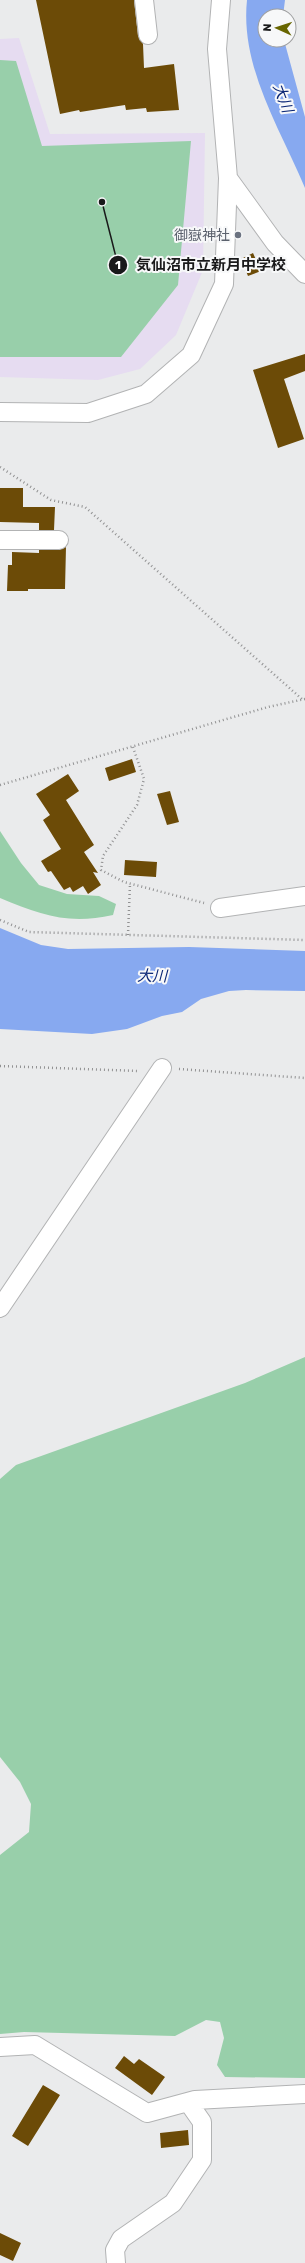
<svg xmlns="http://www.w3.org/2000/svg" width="305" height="2263" font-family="Rubik,'Noto Sans JP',sans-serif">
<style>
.education{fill:#e6dcf1}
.green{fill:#98cfaa}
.water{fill:#87a9f0}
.building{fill:#6c4b07}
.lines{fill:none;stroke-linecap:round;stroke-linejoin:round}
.minor-casing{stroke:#b2b3b4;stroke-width:20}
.path{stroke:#919192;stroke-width:2.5;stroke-dasharray:1 3;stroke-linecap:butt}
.minor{stroke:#fff;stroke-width:18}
.worship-dot{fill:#6b7280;stroke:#f7f8f9;stroke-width:1.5}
.labels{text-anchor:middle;stroke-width:4;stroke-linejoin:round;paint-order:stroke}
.worship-label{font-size:14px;fill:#5b616d;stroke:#f7f8f9;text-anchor:end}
.water-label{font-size:15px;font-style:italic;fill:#0a2675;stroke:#f7f8f9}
.leader{fill:none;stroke:#19191a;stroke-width:1.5}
.callout-dot{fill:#19191a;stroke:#f7f8f9;stroke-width:1.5}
.mark-label{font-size:12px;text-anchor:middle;font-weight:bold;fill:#fff}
.callout-label{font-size:15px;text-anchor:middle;font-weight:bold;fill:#19191a;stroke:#f7f8f9;stroke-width:4;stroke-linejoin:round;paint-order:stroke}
</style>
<rect width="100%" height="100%" fill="#eaebec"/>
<path class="education" d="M19 38 50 134 205 133 203 270 176 335 140 369 98 380 0 377V39Z"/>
<path class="green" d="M0 60 16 61 42 146 191 141 178 285 121 357H0Z
M0 831 21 863 39 885 67 894 99 896 116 904 113 915C68 925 41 915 0 898Z
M305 1357V2078L225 2077 217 2065 224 2038 220 2022 206 2020 175 2036 24 2032 0 2034V1855L29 1832 31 1804 20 1782 0 1757V1479L16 1465 245 1383Z"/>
<path class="water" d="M247 0H285L283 16H265V40H284L305 117V188C280 128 240 67 247 0Z
M0 928 41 945 68 949 189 947 305 951V991L246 990 229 991 201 999 182 1012 162 1016 127 1029 92 1034 0 1029Z"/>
<path class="building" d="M36 0H134L138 36 143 44 144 68 174 64 179 110 147 112 146 108 126 110 125 105 80 112 79 110 60 114Z
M253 253 261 271 248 276 241 259Z
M305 354V371L284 379 304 439 278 448 253 370Z
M0 488H23V507H55L54 530H39V523L0 522Z
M66 547 65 589H28V591H7L8 565H12V552L39 553V550H59Z
M132 759 136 772 109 781 105 768Z
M68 774 79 791 66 800 94 845 84 852 98 873 93 872 101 885 88 894 83 886 73 892 70 887 64 890 51 871 48 872 41 861 61 849 43 820 50 815 36 794Z
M170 791 179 822 167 825 157 794Z
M125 860 157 862 156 877 124 875Z
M124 2056 134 2064 139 2059 165 2077 152 2095 115 2068Z
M43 2085 60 2095 28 2146 12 2136Z
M188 2130 189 2145 161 2148 160 2133Z
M0 2233 21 2243 13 2261 0 2255Z"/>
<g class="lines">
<g class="minor-casing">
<path id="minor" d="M144 0 148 35
M228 178 275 243 305 274
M0 412 88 413 146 394 191 355 224 284 228 178 217 49 221 0
M0 540H59
M220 908 305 896
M0 1308 162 1068
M0 2047 35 2045 147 2113 195 2100 305 2094
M116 2263 115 2250 121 2239 173 2203 202 2160V2122L188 2102"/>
</g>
<path class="path" d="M0 467 51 500 85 507 303 700
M133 747 144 779 137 805 103 856 101 870 124 882 204 903
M0 785 268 707 305 699
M0 920 29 932 305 940
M128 935 130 884
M0 1066 139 1071
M179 1069 305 1078"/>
<use href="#minor" class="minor"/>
</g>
<circle class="worship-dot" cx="238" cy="235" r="4"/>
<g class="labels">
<g class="worship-label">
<text x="230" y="240">御嶽神社</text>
</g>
<g class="water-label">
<text transform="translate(283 98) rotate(69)" y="5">大川</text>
<text transform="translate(152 976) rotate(1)" y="5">大川</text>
</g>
</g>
<path class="leader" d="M102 202L118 265"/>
<g class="callout-dot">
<circle cx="102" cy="202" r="4"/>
<circle cx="118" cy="265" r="10"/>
</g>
<g class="mark-label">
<text x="118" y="269">1</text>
</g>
<g class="callout-label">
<text x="211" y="270">気仙沼市立新月中学校</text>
</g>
<g transform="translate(277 28) rotate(273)"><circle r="19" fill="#f7f8f9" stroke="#9e9fa0"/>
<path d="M0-3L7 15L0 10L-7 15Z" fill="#686600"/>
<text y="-6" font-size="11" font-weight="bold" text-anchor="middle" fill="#19191a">N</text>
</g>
</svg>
